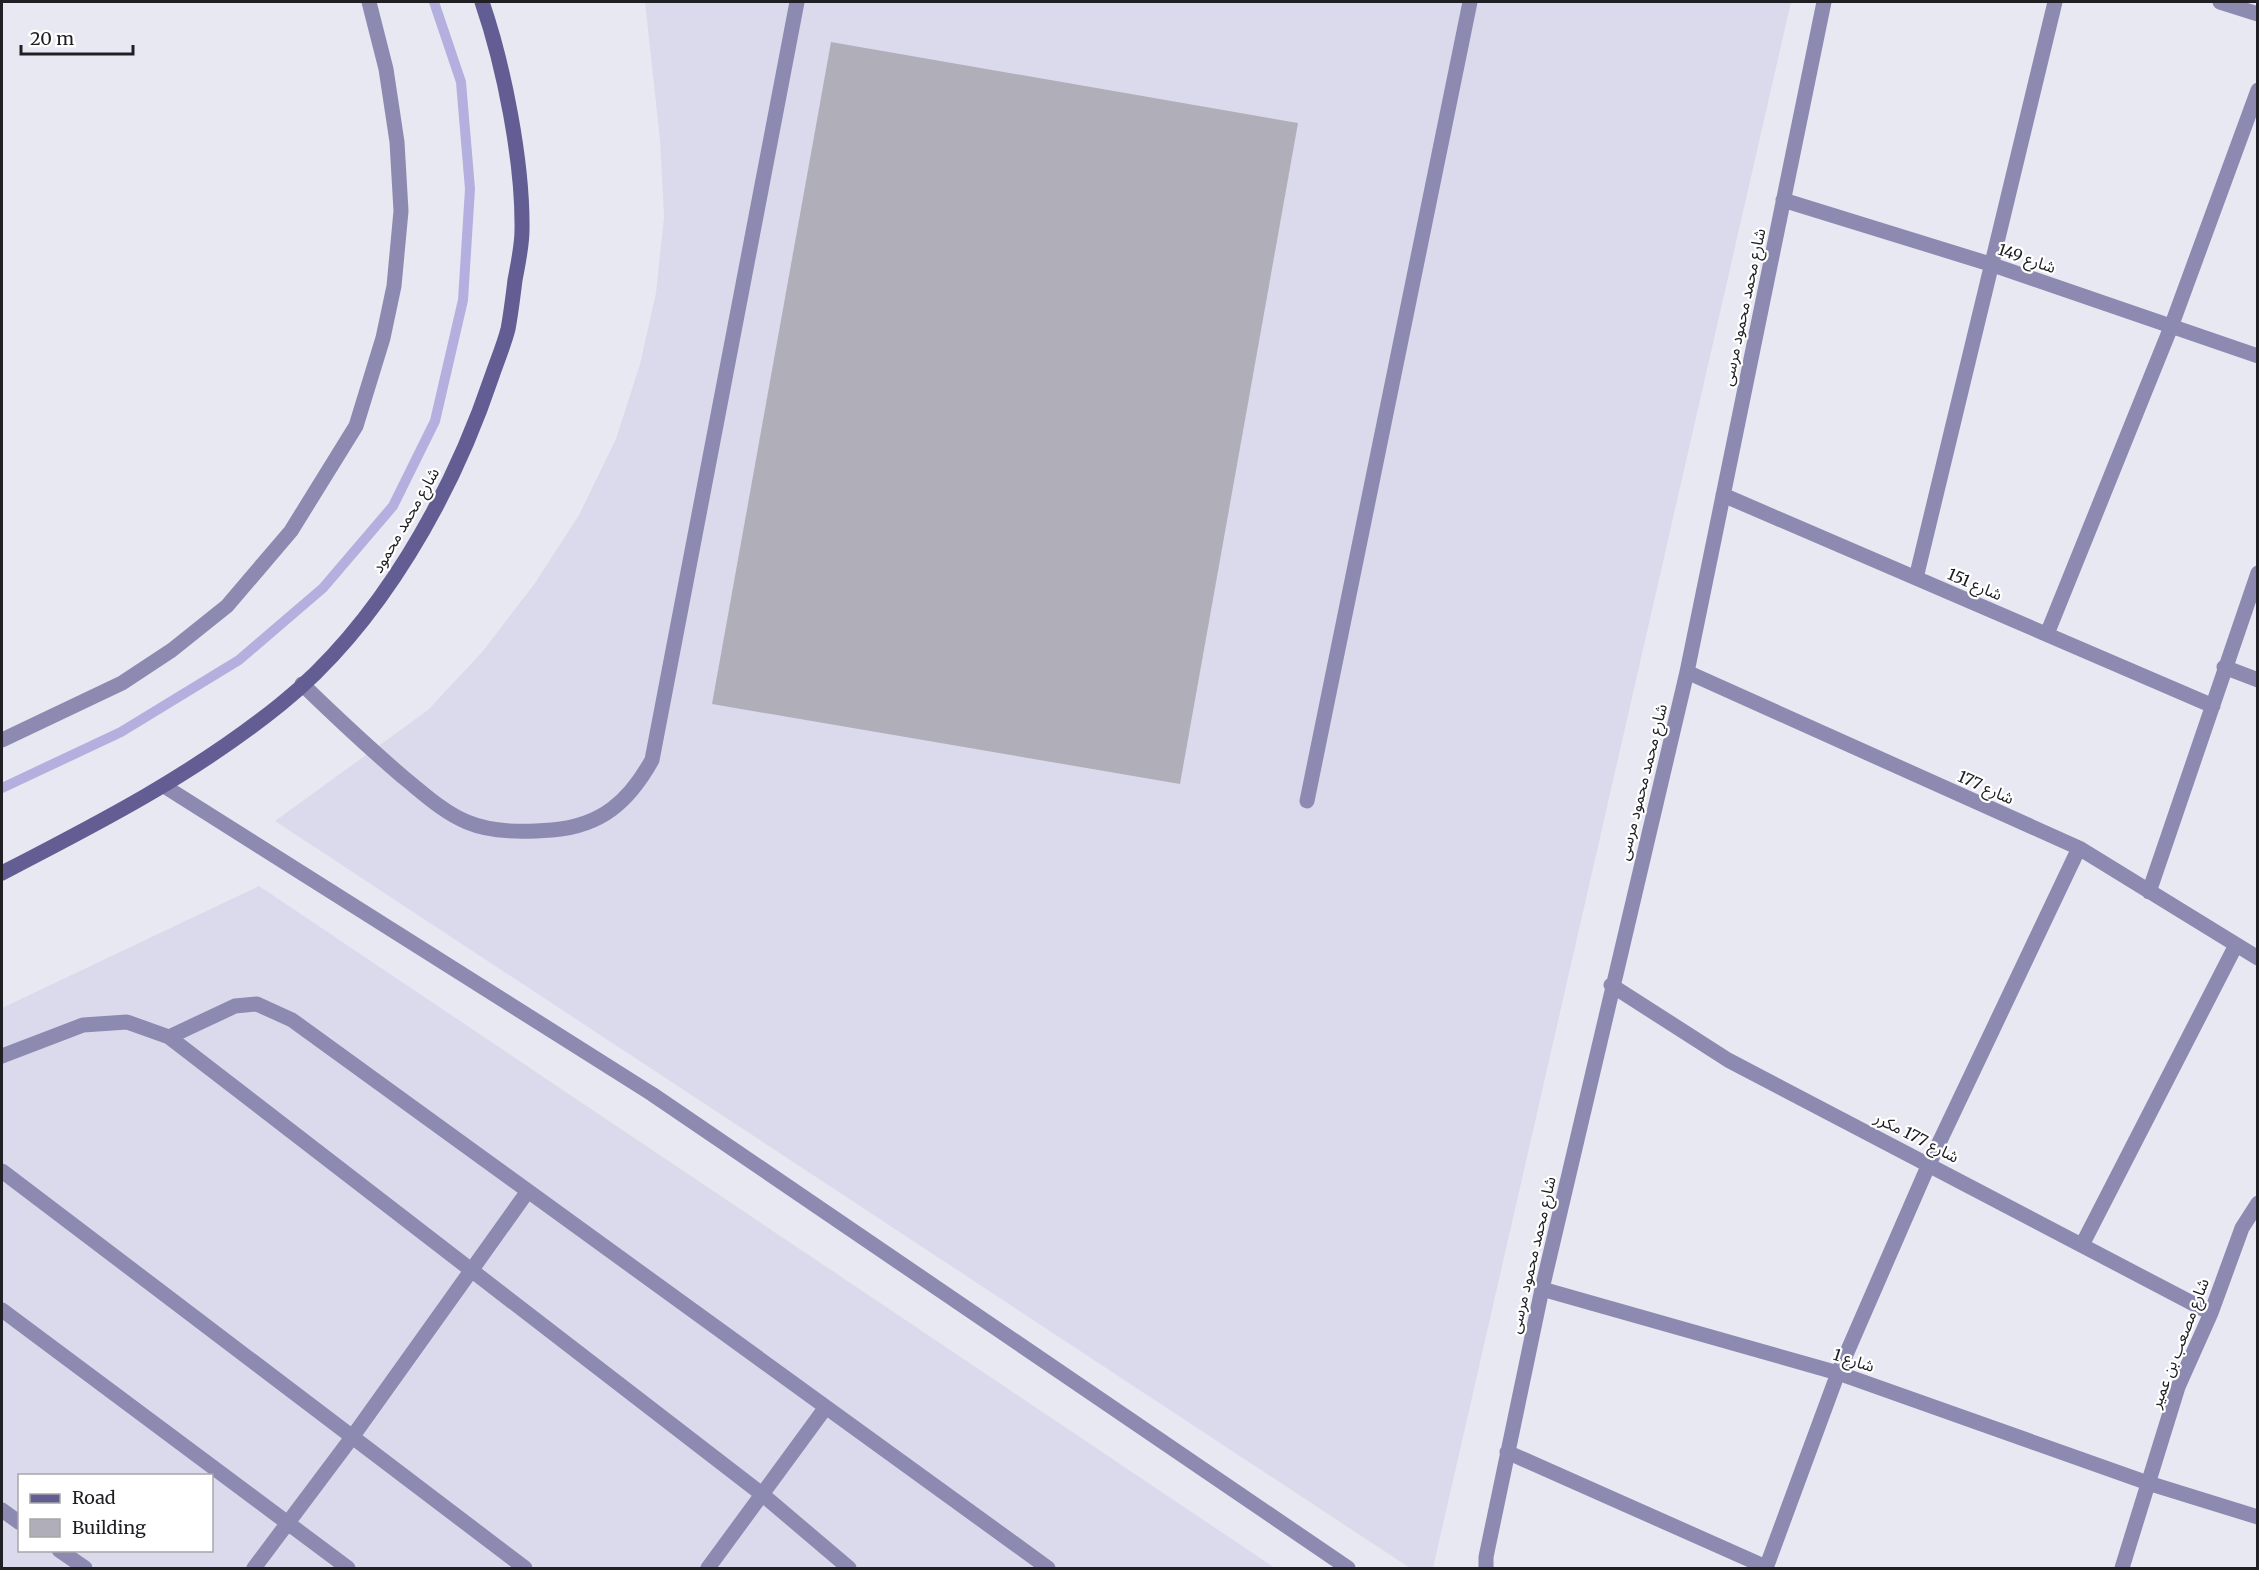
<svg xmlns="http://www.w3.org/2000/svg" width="2259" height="1570" font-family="Merriweather,'Noto Sans Arabic',serif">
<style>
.built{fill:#dbdaec;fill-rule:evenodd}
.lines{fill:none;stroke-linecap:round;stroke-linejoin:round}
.stream{stroke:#b3b0df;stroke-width:10}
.building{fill:#b0afb9}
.lane{stroke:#8d8ab1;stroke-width:15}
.street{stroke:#8d8ab1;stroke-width:15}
.secondary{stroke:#625d93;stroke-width:15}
.labels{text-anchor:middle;stroke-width:4.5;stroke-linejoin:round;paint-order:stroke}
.street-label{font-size:16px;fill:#202024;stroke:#fff}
</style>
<rect width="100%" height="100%" fill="#e8e8f3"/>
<path class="built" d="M645 2H1791L1433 1568H1410L275 821 428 710 483 651 535 583 579 515 616 439 640 364 656 293 664 217 660 140Z
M259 886 1275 1568H2V1008ZM20 1476H212V1550H20Z"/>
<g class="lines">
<path class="stream" d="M2 788 121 732 239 660 323 588 393 506 435 421 463 300 470 189 461 82 434 2"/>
</g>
<path class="building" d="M831 42 1298 123 1180 784 712 704Z"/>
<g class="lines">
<path class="lane" d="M302 684C335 716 368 747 403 777 423 793 443 812 467 822 493 833 525 832 552 830 602 826 629 801 652 760L797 2
M1307 801 1470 2
M169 1037 235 1006 257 1004 292 1020 1048 1568
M2 1056 83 1025 127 1022 169 1037 763 1495 849 1568
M2 1171 525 1568
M2 1310 348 1568
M2 1510 20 1523
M59 1550 85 1568
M254 1568 353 1436 528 1191
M708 1568 826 1407"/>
<path class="street" d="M2220 2 2258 14
M1783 200 1990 264 2258 356
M1723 495 2213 706
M1916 578 2055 2
M2047 634 2171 327 2258 90
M2224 667 2258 680
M1687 672 2079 848 2258 958
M2 740 122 683 172 650 227 606 291 531 356 426 383 338 394 286 401 211 397 142 386 69 369 2
M164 786 652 1094 1348 1568
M2149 892 2258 573
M1611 985 1728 1060 2211 1313
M2082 1245 2236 945
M1542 1289 1838 1373 2148 1483 2258 1517
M1507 1452 1766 1567
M1486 1568V1557L1542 1289 1687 672 1824 2
M1766 1568 1838 1373 1929 1164 2079 848
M2122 1568 2178 1387 2211 1313 2242 1228 2258 1203"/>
<path class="secondary" d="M2 873C99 823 196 773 281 704 380 624 452 495 492 376 497 361 504 345 508 329 511 313 513 296 515 280 518 264 522 246 522 230 523 162 504 66 482 2"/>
</g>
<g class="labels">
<g class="street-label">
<text transform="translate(2027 258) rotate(19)" y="6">شارع 149</text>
<text transform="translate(1743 307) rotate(-78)" y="6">شارع محمد محمود مرسى</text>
<text transform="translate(405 520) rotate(-60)" y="6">شارع محمد محمود</text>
<text transform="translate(1975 584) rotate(23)" y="6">شارع 151</text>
<text transform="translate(1642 782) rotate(-76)" y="6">شارع محمد محمود مرسى</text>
<text transform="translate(1986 787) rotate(24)" y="6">شارع 177</text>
<text transform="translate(1917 1137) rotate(27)" y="6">شارع 177 مكرر</text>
<text transform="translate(1532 1255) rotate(-77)" y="6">شارع محمد محمود مرسى</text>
<text transform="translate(2179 1343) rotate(-69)" y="6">شارع مصعب بن عمير</text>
<text transform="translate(1854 1360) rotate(18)" y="6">شارع 1</text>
</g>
</g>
<rect width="2259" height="1570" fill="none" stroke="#202024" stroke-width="6"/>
<rect x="18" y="1474" width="195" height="78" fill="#ffffff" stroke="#a6a6a7" stroke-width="1.5"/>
<rect x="30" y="1494" width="30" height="9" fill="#625d93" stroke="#a6a6a7" stroke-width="1.5"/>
<text x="72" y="1504" font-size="18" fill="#202024">Road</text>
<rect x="30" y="1519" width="30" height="18" fill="#b0afb9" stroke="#a6a6a7" stroke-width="1.5"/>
<text x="72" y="1534" font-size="18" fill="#202024">Building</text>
<path d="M21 45v9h112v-9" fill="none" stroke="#202024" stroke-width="3"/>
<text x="30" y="45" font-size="18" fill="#202024" stroke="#ffffff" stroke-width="4.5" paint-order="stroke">20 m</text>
</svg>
